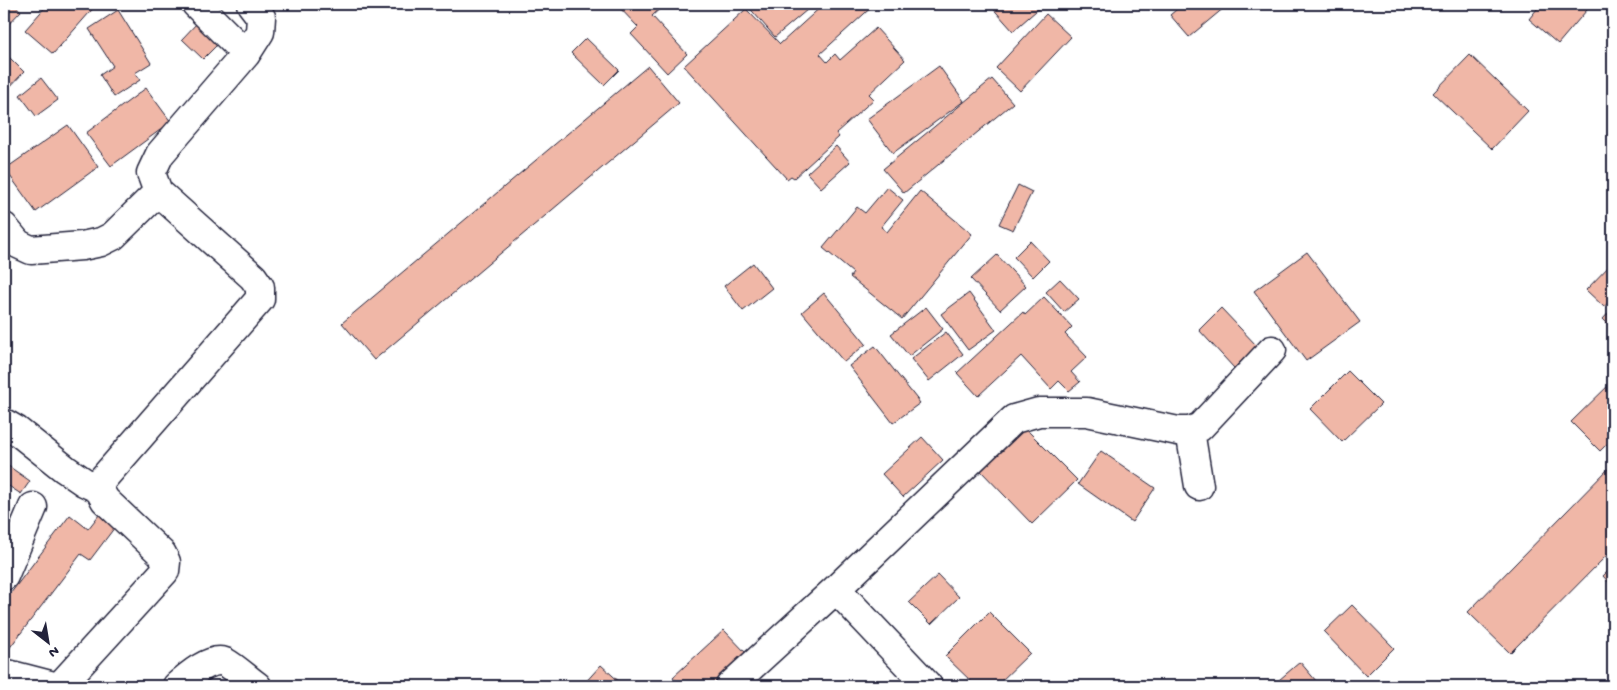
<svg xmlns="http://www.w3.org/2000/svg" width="1617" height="690" font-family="'Gochi Hand',sans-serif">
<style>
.building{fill:#f0b7a7;stroke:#22223b}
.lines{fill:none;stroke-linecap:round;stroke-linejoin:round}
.minor-casing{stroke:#22223b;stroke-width:31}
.minor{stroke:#fff;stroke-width:28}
</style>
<rect width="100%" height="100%" fill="#fff"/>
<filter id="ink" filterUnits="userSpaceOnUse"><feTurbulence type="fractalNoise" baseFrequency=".02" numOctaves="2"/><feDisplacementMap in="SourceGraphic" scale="10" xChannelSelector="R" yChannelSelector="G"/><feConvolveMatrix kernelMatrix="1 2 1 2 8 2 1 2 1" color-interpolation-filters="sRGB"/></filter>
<g filter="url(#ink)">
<path class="building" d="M4 4H14L21 11 4 29Z
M48 4H97L53 54 25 30Z
M616 4H665L652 16 687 54 667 73 631 34 638 27Z
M746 4H814L775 37Z
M824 4H875L820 54 827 62 835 54 840 60 876 28 905 60 869 94 874 99 836 133 839 137 794 178 791 176 787 179 684 66 746 9 780 44Z
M989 4H1044L1013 31Z
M1183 4H1222L1225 7 1189 37 1170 15Z
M1541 4H1592L1558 44 1529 19Z
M118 10 151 63 135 73 140 80 114 97 100 75 113 66 89 29Z
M1046 14 1071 37 1020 91 996 68Z
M198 22 219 43 203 59 182 39Z
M586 38 619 70 604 85 571 53Z
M4 52 24 72 4 93Z
M1470 55 1528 111 1492 149 1433 93Z
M648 66 679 103 374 360 342 323Z
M939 66 964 101 893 153 867 119Z
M41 78 58 100 36 116 20 95Z
M992 79 1013 103 904 193 883 169Z
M146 88 171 122 111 166 86 133Z
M68 125 98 167 36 212 5 169Z
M836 146 850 162 821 188 807 173Z
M1018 185 1032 192 1013 230 999 224Z
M887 187 903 200 881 227 887 232 920 191 972 234 902 319 850 277 853 273 823 248 857 207 865 213Z
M1030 241 1049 261 1033 277 1014 257Z
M1307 252 1360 322 1306 361 1254 291Z
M997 255 1026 286 1000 310 971 279Z
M1613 262V297L1604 307 1586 290Z
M753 263 772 288 743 311 724 286Z
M1060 279 1079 299 1064 312 1046 292Z
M824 293 866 344 844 362 802 312Z
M969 293 996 330 968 350 941 314Z
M1044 297 1072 327 1065 334 1087 357 1071 372 1080 382 1069 391 1059 381 1051 389 1021 356 978 396 957 373 1023 312 1025 315Z
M926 307 943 329 909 356 891 334Z
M1221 308 1257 346 1234 368 1199 330Z
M1613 308V329L1603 319Z
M946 332 963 354 929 381 911 359Z
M875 346 920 403 893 423 849 366Z
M1348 371 1381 404 1342 442 1310 409Z
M1613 381V438L1600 451 1571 422Z
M1024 427 1077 480 1032 524 980 470Z
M922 437 943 460 903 497 882 474Z
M1101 451 1155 488 1132 522 1078 484Z
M4 463 30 481 21 494 4 483Z
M1613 464V549L1510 653 1468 612Z
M70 515 88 529 99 515 115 527 90 560 81 554 8 650 4 646V602Z
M1613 566V587L1603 576Z
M938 575 959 597 931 624 909 602Z
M1352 605 1394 648 1366 676 1324 632Z
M989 612 1030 653 996 686H976L945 656Z
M724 630 747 654 713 686H681L673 677Z
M1300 662 1317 682 1313 686H1272Z
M601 665 624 686H582Z"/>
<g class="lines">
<g class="minor-casing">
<path id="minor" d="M196 4 246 54
M4 227 18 244 31 250 82 246 101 242 113 236 158 192
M4 423 16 430 65 469 84 482 99 489
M1190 431 1199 486
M4 576 33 507
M836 589 928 686
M4 673 54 686
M60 686 165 571 166 562 162 554 105 500 99 489 101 481 260 299V287L253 277 158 192 151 173 160 154 246 54 260 32 261 17 251 4
M177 686C187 677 211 656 225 662 236 668 247 679 257 686
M730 686 836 589 1014 419 1039 412H1087L1178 431H1190L1200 427 1272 350"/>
</g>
<use href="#minor" class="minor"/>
</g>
</g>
<rect width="1617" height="690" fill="none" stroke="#fff" stroke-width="20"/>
<rect x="10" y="10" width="1597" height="670" fill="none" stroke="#22223b" stroke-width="2" filter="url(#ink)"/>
<g transform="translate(48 642) rotate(149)" stroke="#ffffff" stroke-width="4" paint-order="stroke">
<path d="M0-4L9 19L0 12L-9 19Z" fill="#22223b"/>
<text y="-8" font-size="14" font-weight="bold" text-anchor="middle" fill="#22223b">N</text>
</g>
</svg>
